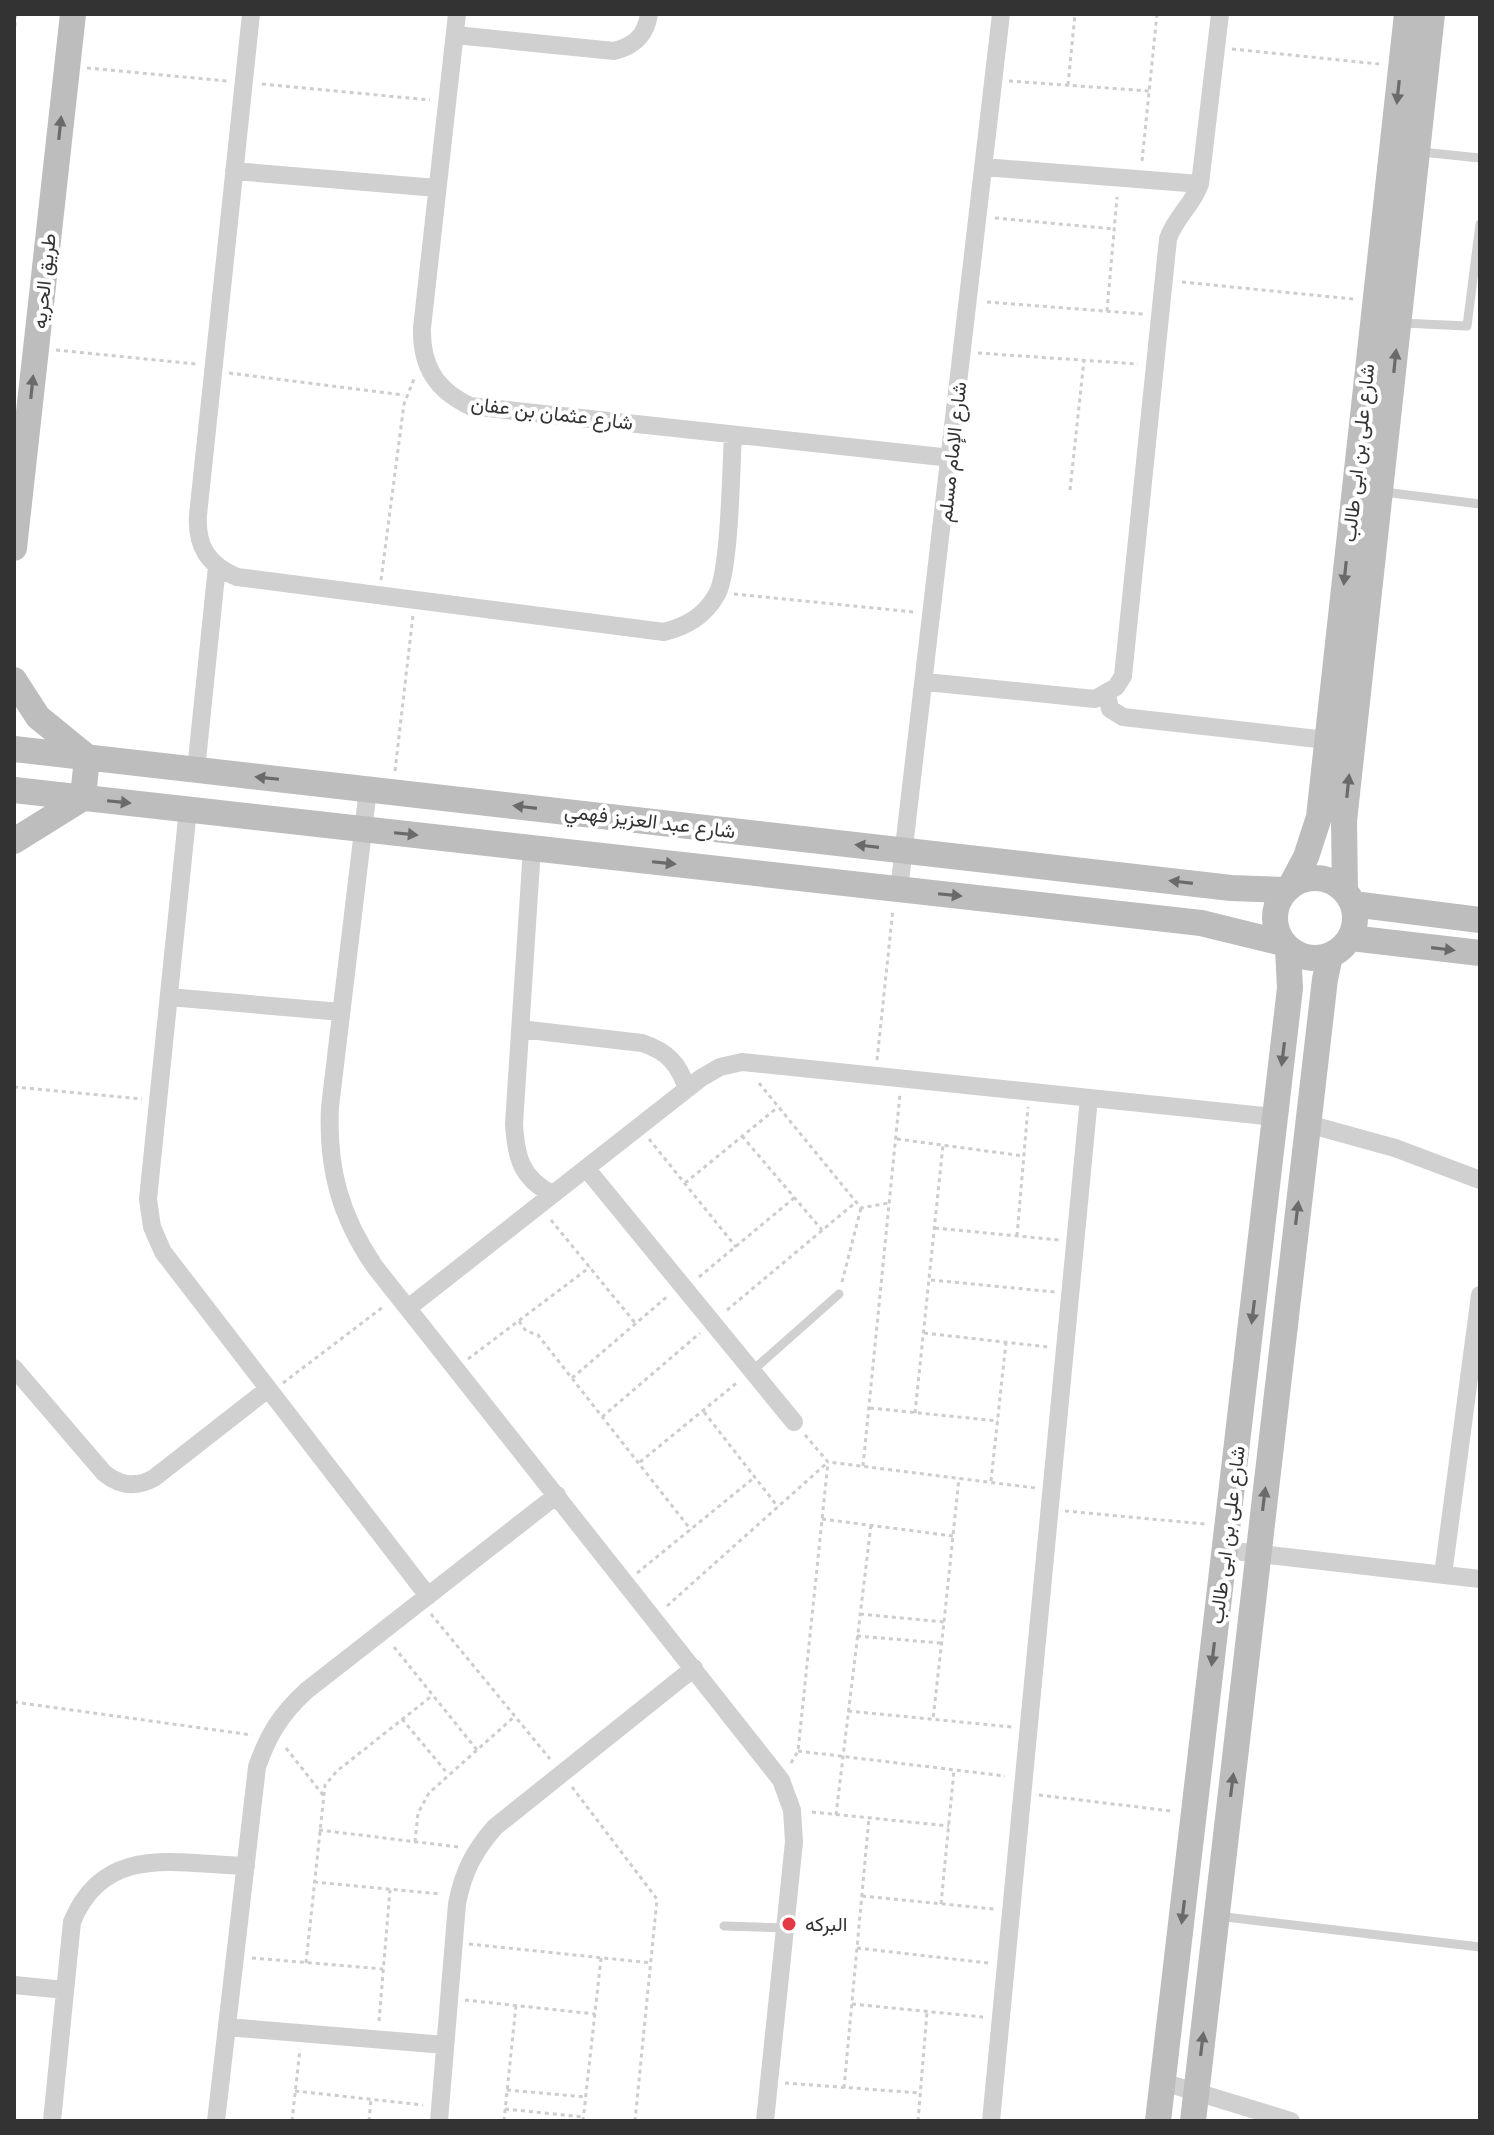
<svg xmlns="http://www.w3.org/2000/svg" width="1494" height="2135" font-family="Mulish,Vazirmatn,sans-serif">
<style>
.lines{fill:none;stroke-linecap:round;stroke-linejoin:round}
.path{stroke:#cdcdcd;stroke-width:3;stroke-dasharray:4 4;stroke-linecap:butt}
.lane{stroke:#d0d0d0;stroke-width:9}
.street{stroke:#d0d0d0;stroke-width:18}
.secondary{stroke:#bdbdbd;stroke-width:26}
.oneway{fill:#6a6a6a}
.poi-dot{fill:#e63946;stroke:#fff;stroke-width:3}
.labels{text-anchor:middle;stroke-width:8;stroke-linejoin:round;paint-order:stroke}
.street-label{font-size:20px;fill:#333;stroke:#fff}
.poi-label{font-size:20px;fill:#333;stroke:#fff;text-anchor:start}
</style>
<rect width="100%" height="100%" fill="#fff"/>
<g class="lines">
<path class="path" d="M14 34 16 14
M1232 49 1379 64
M87 68 227 81
M1009 81 1149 91
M262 84 430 100
M1068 85 1075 14
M1142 161 1157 14
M995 218 1114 229
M1182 282 1353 299
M987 302 1143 314
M1107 311 1117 197
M56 350 196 364
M978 353 1138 364
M229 373 404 395
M1070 490 1084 360
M381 580 404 404 414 379
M734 594 914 612
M395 771 413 615
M877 1060 893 909
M759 1083 861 1208 888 1203
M14 1087 142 1099
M742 1136 822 1230
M649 1139 736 1247
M897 1139 1024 1156
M685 1183 778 1107
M551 1220 636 1324
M935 1228 1059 1240
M1017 1236 1028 1107
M699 1277 794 1198
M931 1280 1055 1292
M842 1282 861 1208
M727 1310 856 1202
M519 1321 526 1331 538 1335 691 1530
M924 1333 1048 1347
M468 1359 590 1267
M572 1378 669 1295
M283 1383 383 1307
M870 1408 998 1421
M704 1412 778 1507
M915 1413 943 1145
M602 1417 700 1333
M805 1435 828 1462 1036 1488
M640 1462 739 1381
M863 1466 900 1094
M991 1481 1006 1342
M1065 1511 1205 1524
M822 1519 953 1536
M637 1573 755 1477
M667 1606 828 1462
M431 1614 550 1759
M860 1614 944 1622 933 1719 944 1622 959 1478
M857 1636 941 1643
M394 1647 477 1750
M14 1702 252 1735
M848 1711 1012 1727
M402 1719 448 1774
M286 1748 323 1795
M798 1751 1005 1776
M791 1763 798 1751 828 1462
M572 1787 657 1899 635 2121
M1039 1795 1171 1811
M812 1812 949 1826
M836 1815 871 1525
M319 1830 458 1847
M415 1842 418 1813 429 1793 515 1716
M314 1882 441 1894
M862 1896 994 1909
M941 1904 954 1770
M469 1944 652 1963
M857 1948 988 1963
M252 1958 383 1969
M306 1963 325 1785 337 1771 433 1695
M465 2000 595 2014
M852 2004 983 2017
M379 2021 390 1890
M785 2083 920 2093
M844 2088 869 1818
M507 2090 586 2097
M295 2091 423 2105
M505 2109 584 2117
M292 2121 300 2049
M369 2121 371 2099
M504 2121 516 2005
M583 2121 601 1958
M918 2121 927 2012"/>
<path class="lane" d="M1421 152 1480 158
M1402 323 1467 326 1480 224
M1384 492 1480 504
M752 1371 839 1294
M1217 1916 1480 1947
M724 1926 785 1928"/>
<path class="street" d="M251 14 198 515C196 546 208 565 237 577L664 632C687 626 705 616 717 594 730 571 731 468 733 435
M457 14 422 328C421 366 436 390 470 406L951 458
M455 35 614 51C635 46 646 35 649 14
M984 167 1200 184
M234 171 437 188
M926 682 1095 699 1116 687 1123 676 1168 239C1175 217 1193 205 1200 184L1220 14
M1107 695 1110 709 1123 717 1327 740
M196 770 217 566
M368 789 330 1107C327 1168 340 1216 375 1267L781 1780 792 1810 794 1842 765 2121
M188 809 148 1199 152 1227 163 1252 428 1596
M532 848 514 1124C516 1157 521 1178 552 1194
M899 890 1001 14
M169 997 341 1012
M520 1029 642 1043C667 1051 679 1064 687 1089
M1308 1124 1395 1148 1480 1180
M586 1168 794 1422
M408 1308 701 1078 720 1067 742 1062 1275 1117
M14 1368 104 1473C120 1486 136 1488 154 1478L268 1389
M1225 1550 1480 1579
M1443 1575 1480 1295
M14 1985 65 1990
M227 2027 445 2045
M1163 2082 1291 2121
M52 2121 72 1922C104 1843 176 1864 246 1866
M216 2121 257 1767C268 1735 281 1714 306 1691L557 1495
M439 2121 457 1904C463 1872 474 1851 495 1827L694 1668
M991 2121 1089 1098"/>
<path class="secondary" d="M14 548 73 14
M14 680 38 717 87 757 83 798 14 841
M14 749 1231 888 1286 890
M14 790 1201 923 1283 943
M1275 918a40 40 0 1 1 80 0a40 40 0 1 1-80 0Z
M1290 887 1306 857 1319 817 1407 14
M1345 892 1344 821 1432 14
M1353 904 1480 920
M1351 938 1480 953
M1158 2121 1290 988 1288 949
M1193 2121 1325 979 1330 956"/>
</g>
<defs><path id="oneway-solid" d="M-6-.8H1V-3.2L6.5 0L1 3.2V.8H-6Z" transform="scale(2)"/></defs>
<g class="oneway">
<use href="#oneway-solid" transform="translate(1398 92) rotate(96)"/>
<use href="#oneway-solid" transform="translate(60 128) rotate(-84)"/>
<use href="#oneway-solid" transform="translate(1395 361) rotate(-84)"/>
<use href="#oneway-solid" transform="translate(32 387) rotate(-84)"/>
<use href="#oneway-solid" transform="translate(1345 573) rotate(96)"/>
<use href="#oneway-solid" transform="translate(267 778) rotate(-174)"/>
<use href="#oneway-solid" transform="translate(1348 786) rotate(-84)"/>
<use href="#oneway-solid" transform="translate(119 802) rotate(6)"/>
<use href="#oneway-solid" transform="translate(525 807) rotate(-173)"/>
<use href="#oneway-solid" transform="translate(406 834) rotate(6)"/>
<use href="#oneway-solid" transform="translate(867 846) rotate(-173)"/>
<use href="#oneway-solid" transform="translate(664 863) rotate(6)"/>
<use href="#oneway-solid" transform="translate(1181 882) rotate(-173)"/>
<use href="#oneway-solid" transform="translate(950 895) rotate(6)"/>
<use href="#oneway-solid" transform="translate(1443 949) rotate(7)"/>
<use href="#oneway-solid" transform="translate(1283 1054) rotate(97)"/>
<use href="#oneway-solid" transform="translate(1297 1213) rotate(-83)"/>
<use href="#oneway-solid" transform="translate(1253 1312) rotate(97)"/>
<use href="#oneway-solid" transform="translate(1264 1499) rotate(-83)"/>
<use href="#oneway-solid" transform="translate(1213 1654) rotate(97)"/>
<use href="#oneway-solid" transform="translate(1232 1785) rotate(-83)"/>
<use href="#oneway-solid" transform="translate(1183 1912) rotate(97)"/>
<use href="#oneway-solid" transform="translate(1202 2044) rotate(-83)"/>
</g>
<circle class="poi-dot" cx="789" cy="1924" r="8"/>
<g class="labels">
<g class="street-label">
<text transform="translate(44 281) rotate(-84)" y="7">طريق الحريه</text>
<text transform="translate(552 413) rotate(7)" y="7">شارع عثمان بن عفان</text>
<text transform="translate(952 452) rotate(-84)" y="7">شارع الإمام مسلم</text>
<text transform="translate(1358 453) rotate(-84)" y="7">شارع على بن ابى طالب</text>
<text transform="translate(650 821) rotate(7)" y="7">شارع عبد العزيز فهمي</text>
<text transform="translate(1227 1535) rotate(-83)" y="7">شارع على بن ابى طالب</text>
</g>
<g class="poi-label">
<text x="805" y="1931">البركه</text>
</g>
</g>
<rect width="1494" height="2135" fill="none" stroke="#333333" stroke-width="32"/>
</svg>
